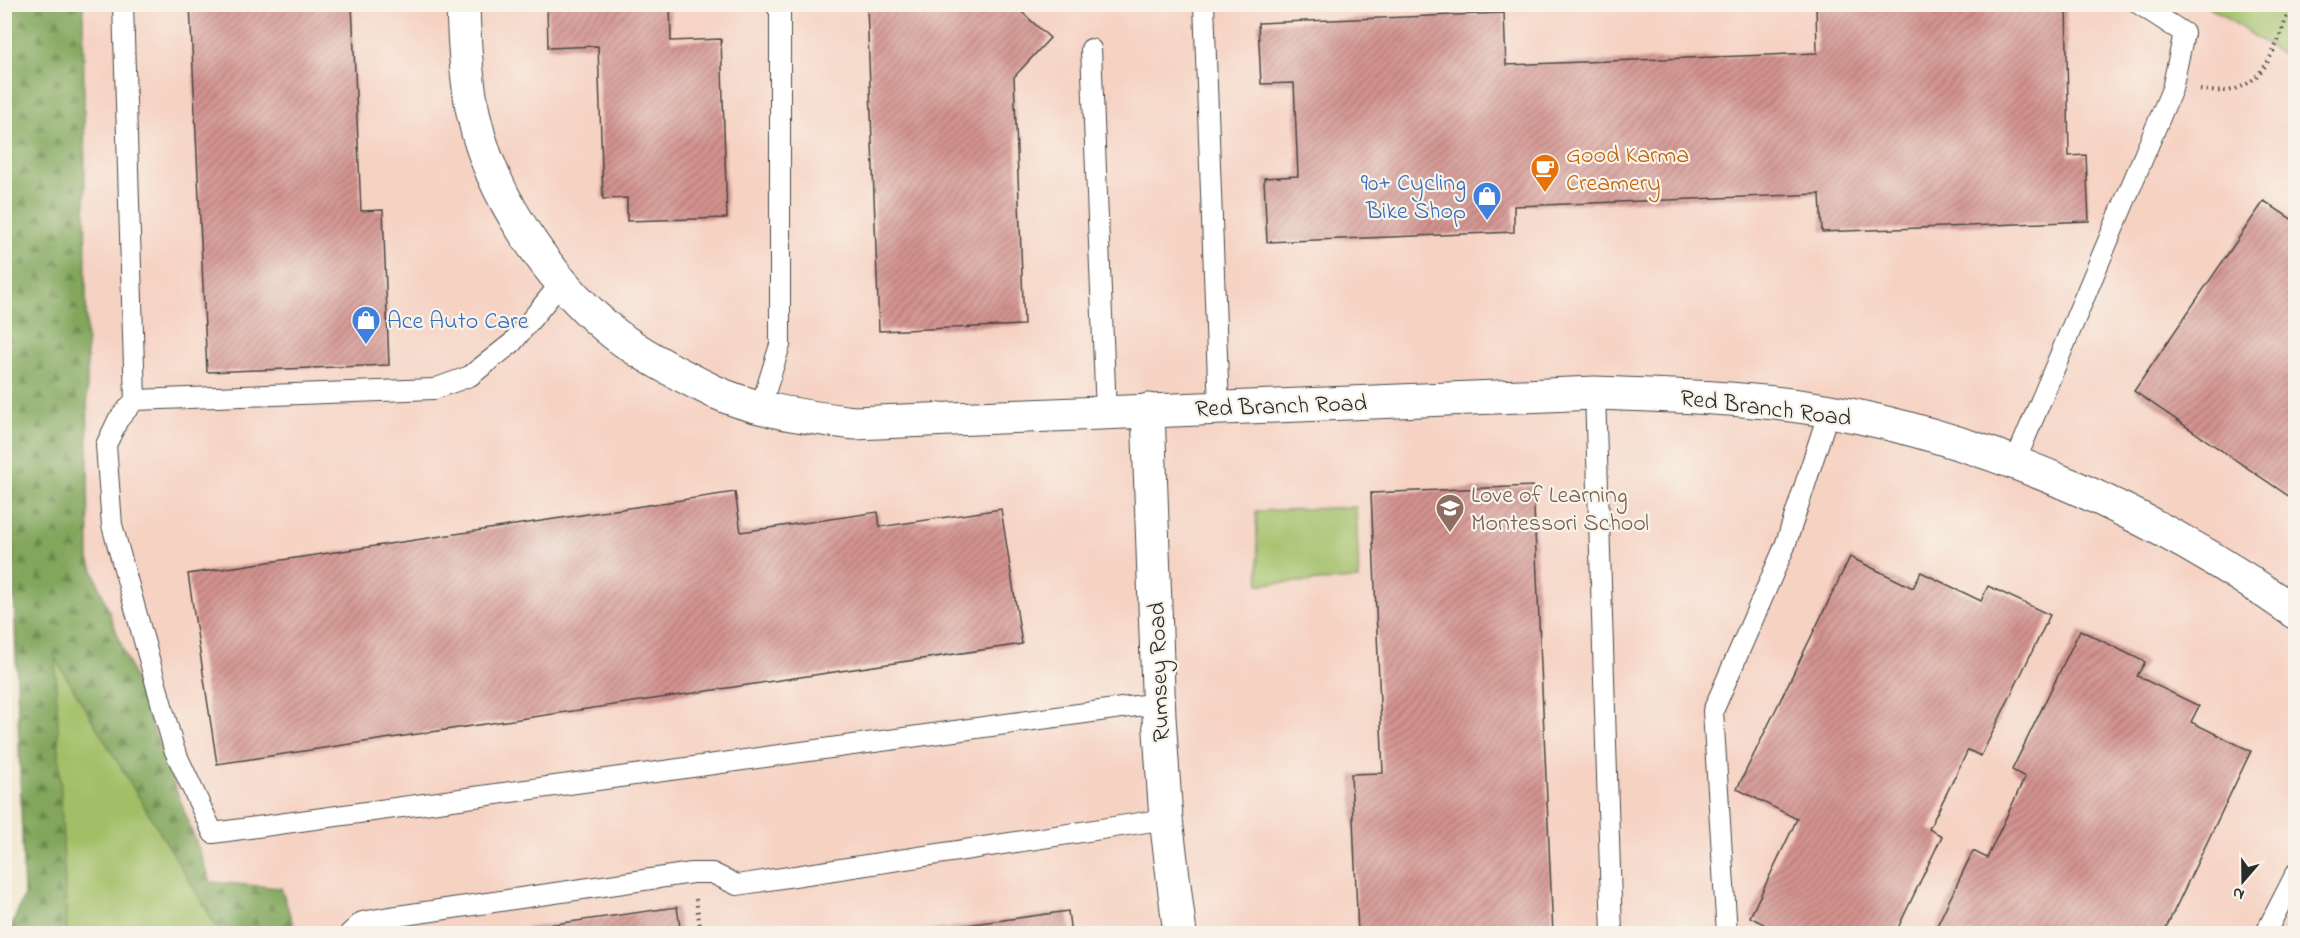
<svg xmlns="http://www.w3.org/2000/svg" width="2300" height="938" font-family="'Indie Flower',sans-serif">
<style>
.built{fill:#f6d2c3}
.forest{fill:url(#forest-firs);stroke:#566844;stroke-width:1.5}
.park{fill:#a2bf67;stroke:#667549;stroke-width:1.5}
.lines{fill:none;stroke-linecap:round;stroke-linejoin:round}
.stream{stroke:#61a8d8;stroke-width:10}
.building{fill:url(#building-hatch)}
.lane-casing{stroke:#494744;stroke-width:22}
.street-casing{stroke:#494744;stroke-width:35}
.path{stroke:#494744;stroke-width:4;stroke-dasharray:1.5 4.5;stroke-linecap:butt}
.lane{stroke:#fff;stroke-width:20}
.street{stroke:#fff;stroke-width:33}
.labels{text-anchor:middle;stroke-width:4.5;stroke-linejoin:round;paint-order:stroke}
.food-label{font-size:24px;fill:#c56008;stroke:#f7f3e8;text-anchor:start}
.shop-label{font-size:24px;fill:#366cbe;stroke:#f7f3e8;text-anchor:end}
.street-label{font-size:24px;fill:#2b2b2b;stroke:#f7f3e8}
.education-label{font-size:24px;fill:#785e54;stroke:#f7f3e8;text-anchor:start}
</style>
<defs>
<pattern id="forest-firs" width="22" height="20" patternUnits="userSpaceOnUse" patternTransform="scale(1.5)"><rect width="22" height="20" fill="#81a65c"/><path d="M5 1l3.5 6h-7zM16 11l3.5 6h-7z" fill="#6a874c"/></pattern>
<pattern id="building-hatch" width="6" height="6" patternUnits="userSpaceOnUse" patternTransform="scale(1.5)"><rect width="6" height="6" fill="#d3938f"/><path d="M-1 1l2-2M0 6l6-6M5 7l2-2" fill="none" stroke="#ab7875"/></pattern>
</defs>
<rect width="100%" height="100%" fill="#f7f3e8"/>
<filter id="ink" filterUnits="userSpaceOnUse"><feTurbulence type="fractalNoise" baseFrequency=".0167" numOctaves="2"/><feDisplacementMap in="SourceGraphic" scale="12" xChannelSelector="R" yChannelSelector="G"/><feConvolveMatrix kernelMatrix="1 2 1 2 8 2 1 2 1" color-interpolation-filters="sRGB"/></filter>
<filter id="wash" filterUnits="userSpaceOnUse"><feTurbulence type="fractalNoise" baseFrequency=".008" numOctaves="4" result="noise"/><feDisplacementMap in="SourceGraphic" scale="24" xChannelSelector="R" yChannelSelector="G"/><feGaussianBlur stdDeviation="1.35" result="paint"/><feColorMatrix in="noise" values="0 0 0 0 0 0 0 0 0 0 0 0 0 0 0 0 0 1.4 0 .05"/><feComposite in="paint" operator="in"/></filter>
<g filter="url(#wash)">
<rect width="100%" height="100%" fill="#f3e8d2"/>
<path class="built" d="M4 5H2295V933H220L55 658Z"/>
<path class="forest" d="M5 5H83L89 559 211 882 281 888 296 933 5 934 12 926 24 895 4 286Z"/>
<path class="park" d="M2207 5H2295V63Z
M1356 507 1359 579 1259 584 1256 511Z
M55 658 196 892 220 933H67Z"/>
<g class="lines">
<path class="stream" d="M2285 4 2296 16"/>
</g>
<g id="blocks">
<path class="building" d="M190 4H352L361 211 383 210 389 365 207 372Z
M547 4H670L671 41 721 39 727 218 627 221V198L603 199 598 46 548 48Z
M910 4H1013L1050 38 1014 77 1024 325 879 331 867 6Z
M1867 4H2066L2069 156 2086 155 2089 221 1822 232 1820 194 1514 206V232L1267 242 1264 178 1298 176 1294 83 1261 84 1258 23 1504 13 1506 65 1817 53 1816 6Z
M2264 201 2296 222V501L2134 391Z
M1533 486 1553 934H1358L1351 774 1383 773 1371 493Z
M735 492 741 532 878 512 880 527 1001 509 1022 644 217 764 188 574Z
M1850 557 1913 588 1921 572 1981 601 1988 586 2050 615 1981 756 1968 750 1929 829 1942 836 1895 934H1783L1750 917 1797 819 1737 789Z
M2080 630 2145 662 2137 676 2199 706 2191 722 2251 751 2163 934H1933L1973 851 1987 858 2025 777 2012 770Z
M677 907 681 934H497V932Z
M1068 911 1071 934H916V932Z"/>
</g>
</g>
<g filter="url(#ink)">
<use href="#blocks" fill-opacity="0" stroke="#494744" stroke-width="1.5"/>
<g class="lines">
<g class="lane-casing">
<path id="lane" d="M123 4 135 400
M1204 4 1219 408
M1091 49 1106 412
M561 283 512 343 470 376 434 389 135 400 118 420 106 445 112 525 174 749 213 833 1158 703
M1595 393 1612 934
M761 406 780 345V11L775 4
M2015 462 2172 89 2184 33 2139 4
M349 934 362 922 384 918 692 873H712L737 885 1166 819
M1727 934 1713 711 1785 546 1829 411
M2265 934 2296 873"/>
</g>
<g class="street-casing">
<path id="street" d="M463 4C464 42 466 81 474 117 491 196 550 281 611 331 639 354 680 375 713 391 756 411 807 417 854 423L1595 393C1673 396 1754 397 1830 411 1998 442 2157 515 2296 613
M1148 410 1159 717 1166 819 1180 934"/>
</g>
<path class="path" d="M2200 90C2207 91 2216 92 2223 91 2267 89 2279 38 2291 4
M696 899 701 934"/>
<use href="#lane" class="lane"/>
<use href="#street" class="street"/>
</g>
</g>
<defs>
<g id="cafe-pin" transform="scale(1.5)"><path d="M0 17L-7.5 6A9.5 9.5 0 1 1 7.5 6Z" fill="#e8710a" stroke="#f7f3e8"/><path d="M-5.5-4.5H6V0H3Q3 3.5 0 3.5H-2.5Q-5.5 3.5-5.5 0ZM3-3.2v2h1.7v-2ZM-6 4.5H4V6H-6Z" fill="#fff"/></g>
<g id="shop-pin" transform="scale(1.5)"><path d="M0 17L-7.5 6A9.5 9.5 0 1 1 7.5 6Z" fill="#3f7fe0" stroke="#f7f3e8"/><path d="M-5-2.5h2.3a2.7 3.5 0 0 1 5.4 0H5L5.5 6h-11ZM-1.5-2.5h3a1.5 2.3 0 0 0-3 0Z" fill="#fff"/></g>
<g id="school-pin" transform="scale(1.5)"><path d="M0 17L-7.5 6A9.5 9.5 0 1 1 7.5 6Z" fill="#8d6e63" stroke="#f7f3e8"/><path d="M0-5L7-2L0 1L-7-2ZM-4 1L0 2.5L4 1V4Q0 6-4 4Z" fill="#fff"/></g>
</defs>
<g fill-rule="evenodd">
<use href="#cafe-pin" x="1545" y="168"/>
<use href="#shop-pin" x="1487" y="196"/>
<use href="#shop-pin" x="366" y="320"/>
<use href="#school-pin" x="1450" y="508"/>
</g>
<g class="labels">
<g class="food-label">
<text x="1566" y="162">Good Karma<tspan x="1566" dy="28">Creamery</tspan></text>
</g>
<g class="shop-label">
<text x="1466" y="190">90+ Cycling<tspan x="1466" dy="28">Bike Shop</tspan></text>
<text x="387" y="328" text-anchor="start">Ace Auto Care</text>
</g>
<g class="street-label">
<text transform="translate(1281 405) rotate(-2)" y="8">Red Branch Road</text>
<text transform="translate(1766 407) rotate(7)" y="8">Red Branch Road</text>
<text transform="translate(1158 672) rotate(-92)" y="8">Rumsey Road</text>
</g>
<g class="education-label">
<text x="1471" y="502">Love of Learning<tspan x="1471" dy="28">Montessori School</tspan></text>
</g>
</g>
<rect width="2300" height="938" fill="none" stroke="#f7f3e8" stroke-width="24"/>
<g transform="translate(2243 881) rotate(200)" stroke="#f7f3e8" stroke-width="4.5" paint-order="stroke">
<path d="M0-4.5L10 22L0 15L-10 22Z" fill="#2b2b2b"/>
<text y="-9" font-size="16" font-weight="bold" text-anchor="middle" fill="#2b2b2b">N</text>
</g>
</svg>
